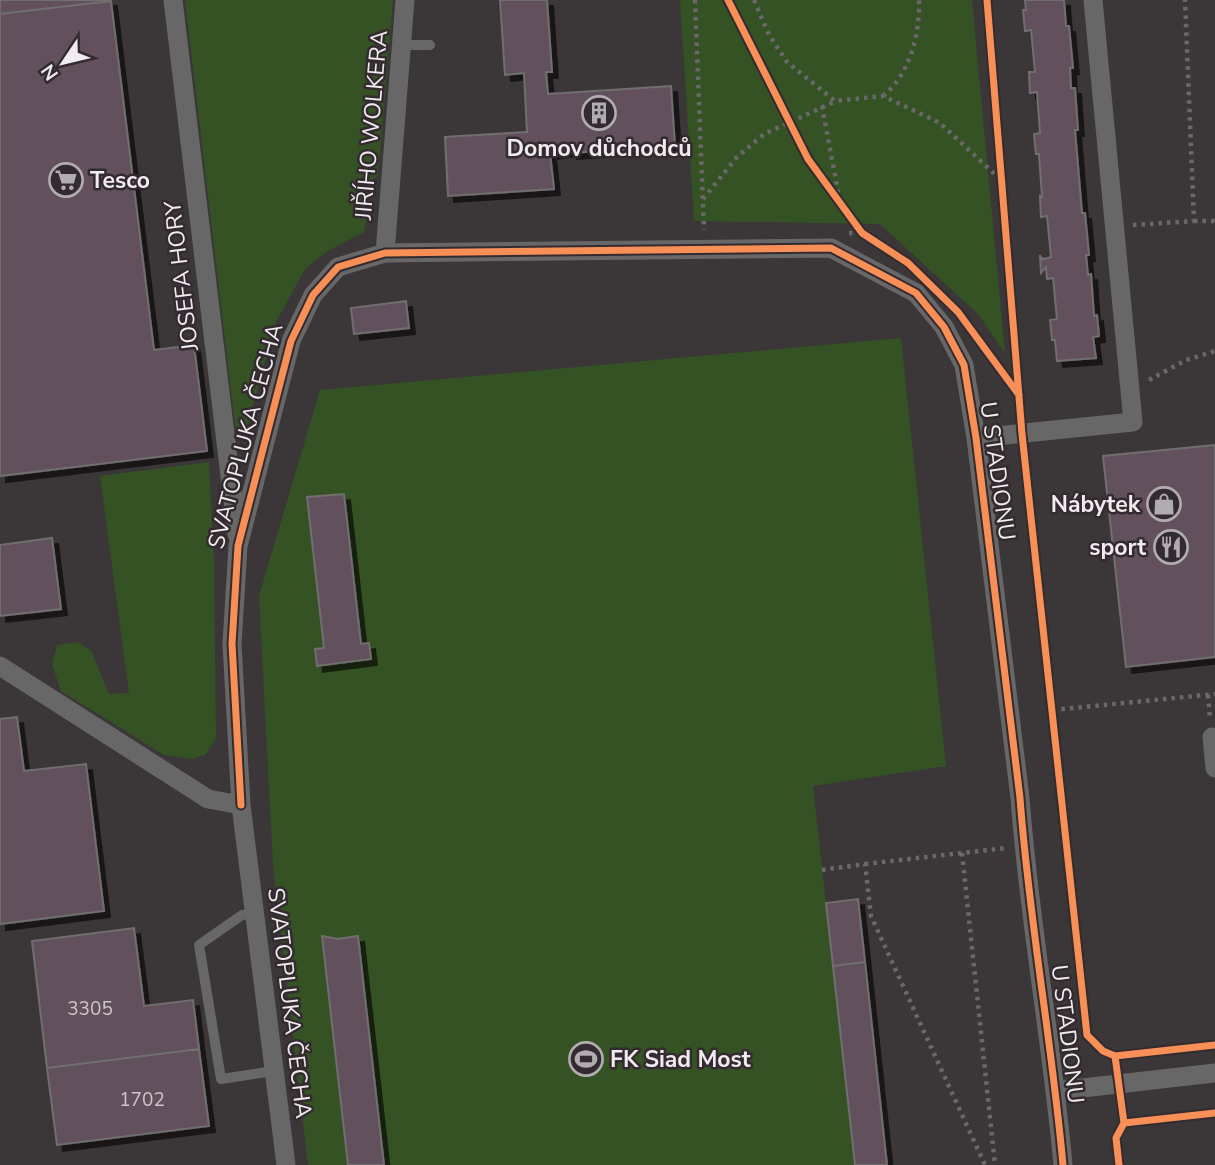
<svg xmlns="http://www.w3.org/2000/svg" width="1215" height="1165" font-family="'Nunito Sans',sans-serif">
<style>
.green{fill:#345223}
.building{fill:#62515d;stroke:#716e70;stroke-width:2;filter:url(#shadow)}
.lines{fill:none;stroke-linecap:round;stroke-linejoin:round}
.path{stroke:#6a6869;stroke-width:4.5;stroke-dasharray:3.5 5;stroke-linecap:butt}
.lane{stroke:#686768;stroke-width:10}
.street{stroke:#686768;stroke-width:19}
.cycleway-casing{stroke:#332b30;stroke-width:11}
.cycleway{stroke:#f78f57;stroke-width:7}
.labels{text-anchor:middle;stroke-width:5;stroke-linejoin:round;paint-order:stroke}
.number-label{font-size:19px;fill:#ccc4ca}
.street-label{font-size:23px;fill:#f0ebee;stroke:#332b30}
.poi-label{font-size:23px;font-weight:bold;fill:#f0ebee;stroke:#332b30;text-anchor:start}
</style>
<defs>
<filter id="shadow"><feDropShadow dx="6" dy="6" stdDeviation="0" flood-color="#0009"/></filter>
</defs>
<rect width="100%" height="100%" fill="#3b3739"/>
<path class="green" d="M185 0H393L378 176 370 181 367 218 364 232 326 252 305 269 276 322 245 435 236 433Z
M680 0H972L1005 353 978 314 880 224 694 221Z
M901 338 946 766 813 786 855 1165H308L273 865 259 596 320 390Z
M209 462 214 563 216 738 205 755 191 759 164 755 61 691 52 664 57 645 78 642 91 651 109 694 129 693 100 476Z"/>
<path class="building" d="M0 0H111V1L0 14Z
M500 0H547L552 72H546L548 94 671 86 675 146 571 153 570 150 550 153 554 189 448 196 445 137 527 132 524 73 505 75Z
M1025 0H1064L1066 26H1069L1073 68H1070L1071 88H1075L1078 130H1075L1082 213H1085L1089 255H1086L1088 275 1091 274 1094 316 1097 315 1099 336 1093 337 1096 358 1057 361 1055 340H1052L1050 320 1057 319 1053 278 1047 279 1046 267 1041 273 1040 255 1041 258 1045 259 1051 257 1047 216 1041 217 1040 196 1042 197 1039 154H1036L1034 134 1040 133 1037 92 1030 93 1029 72H1035L1031 30 1025 31 1023 10H1026Z
M111 1 154 350 194 345 207 451 0 476V14Z
M406 301 409 328 354 334 351 308Z
M1215 445V657L1126 667 1103 456Z
M344 494 361 644 369 643 371 659 317 666 315 649 324 648 307 497Z
M52 538 61 609 0 616V545Z
M17 717 24 771 86 764 104 911 0 924V719Z
M858 899 865 962 833 966 826 903Z
M134 928 144 1006 193 1000 199 1049 47 1068 32 941Z
M322 936 338 939 358 936 384 1165H348Z
M865 962 887 1165H855L833 966Z
M199 1049 209 1126 57 1145 47 1068Z"/>
<g class="lines">
<path class="path" d="M695 0 704 230
M754 0 769 35 787 62 835 101 883 96 940 123 1001 180
M883 96C910 74 920 34 919 0
M822 106 840 202
M703 199 737 157 764 134 834 102
M1194 221H1215
M1133 225 1194 221 1185 0
M849 233H862
M1149 380 1186 360 1215 351
M1208 695 1210 718
M1053 710 1215 694
M962 853 995 1165
M865 864 1006 848
M822 870 865 864 871 916 985 1165"/>
<path class="lane" d="M401 45H430
M254 913 242 915 199 945 221 1079 274 1071"/>
<path class="street" d="M173 0 237 534
M385 253 405 0
M976 438 1133 422 1093 0
M0 666 208 799 241 805 286 1165
M1212 737 1215 768
M241 805 232 644 238 546 291 341 313 295 338 267 385 253 831 248 916 293 944 327 964 365 976 438 1020 798C1029 921 1052 1042 1063 1165
M1056 1091 1215 1073"/>
<g class="cycleway-casing">
<path id="cycleway" d="M728 0 808 159 862 233 908 263 958 312 1019 395
M987 0 1022 434 1087 1035 1103 1051 1115 1056 1215 1045
M241 805 232 644 238 546 291 341 313 295 338 267 385 253 831 248 916 293 944 327 964 365 976 438 1020 798C1029 921 1052 1042 1063 1165
M1115 1056 1124 1123 1116 1138 1119 1165
M1124 1123 1215 1113"/>
</g>
<use href="#cycleway" class="cycleway"/>
</g>
<defs>
<g id="building-ring" transform="scale(1.75)"><circle r="9.5" fill="#332b30" stroke="#b1acaf" stroke-width="1.5"/><path d="M-4-6H4V6H1V3H-1V6H-4ZM-2.5-4.3h1.7v1.8h-1.7ZM.8-4.3h1.7v1.8H.8ZM-2.5-1h1.7V.8h-1.7ZM.8-1h1.7V.8H.8Z" fill="#b1acaf"/></g>
<g id="supermarket-ring" transform="scale(1.75)"><circle r="9.5" fill="#332b30" stroke="#b1acaf" stroke-width="1.5"/><path d="M-6-5.5h2.5l.6 2H6L4.5 2H-2.5L-4.4-4H-6ZM-1.5 3.2a1.3 1.3 0 1 0 .1 0ZM3 3.2a1.3 1.3 0 1 0 .1 0Z" fill="#b1acaf"/></g>
<g id="shop-ring" transform="scale(1.75)"><circle r="9.5" fill="#332b30" stroke="#b1acaf" stroke-width="1.5"/><path d="M-5-2.5h2.3a2.7 3.5 0 0 1 5.4 0H5L5.5 6h-11ZM-1.5-2.5h3a1.5 2.3 0 0 0-3 0Z" fill="#b1acaf"/></g>
<g id="restaurant-ring" transform="scale(1.75)"><circle r="9.5" fill="#332b30" stroke="#b1acaf" stroke-width="1.5"/><path d="M-5-6h1v4h1v-4h1v4h1v-4h1v5L-1.5 .5V6h-2V.5L-5-1ZM5-6V6H3V1.5H1.5Q1.5-4 5-6Z" fill="#b1acaf"/></g>
<g id="stadium-ring" transform="scale(1.75)"><circle r="9.5" fill="#332b30" stroke="#b1acaf" stroke-width="1.5"/><path d="M0-5a6.5 5 0 1 0 0 10a6.5 5 0 1 0 0-10ZM-3.5-1.8h7v3.6h-7Z" fill="#b1acaf"/></g>
</defs>
<g fill-rule="evenodd">
<use href="#building-ring" x="599" y="113"/>
<use href="#supermarket-ring" x="66" y="180"/>
<use href="#shop-ring" x="1164" y="504"/>
<use href="#restaurant-ring" x="1171" y="547"/>
<use href="#stadium-ring" x="586" y="1059"/>
</g>
<g class="labels">
<g class="number-label">
<text x="90" y="1015">3305</text>
<text x="142" y="1106">1702</text>
</g>
<g class="street-label">
<text transform="translate(371 125) rotate(-85)" y="8">JIŘÍHO WOLKERA</text>
<text transform="translate(181 276) rotate(-97)" y="8">JOSEFA HORY</text>
<text transform="translate(245 436) rotate(-75)" y="8">SVATOPLUKA ČECHA</text>
<text transform="translate(998 471) rotate(82)" y="8">U STADIONU</text>
<text transform="translate(290 1003) rotate(83)" y="8">SVATOPLUKA ČECHA</text>
<text transform="translate(1068 1034) rotate(83)" y="8">U STADIONU</text>
</g>
<g class="poi-label">
<text x="599" y="156" text-anchor="middle">Domov důchodců</text>
<text x="90" y="188">Tesco</text>
<text x="1140" y="512" text-anchor="end">Nábytek</text>
<text x="1146" y="555" text-anchor="end">sport</text>
<text x="610" y="1067">FK Siad Most</text>
</g>
</g>
<g transform="translate(63 63) rotate(235)" stroke="#332b30" stroke-width="5" paint-order="stroke">
<path d="M0-5L12 26L0 18L-12 26Z" fill="#f0ebee"/>
<text y="-10" font-size="19" font-weight="bold" text-anchor="middle" fill="#f0ebee">N</text>
</g>
</svg>
